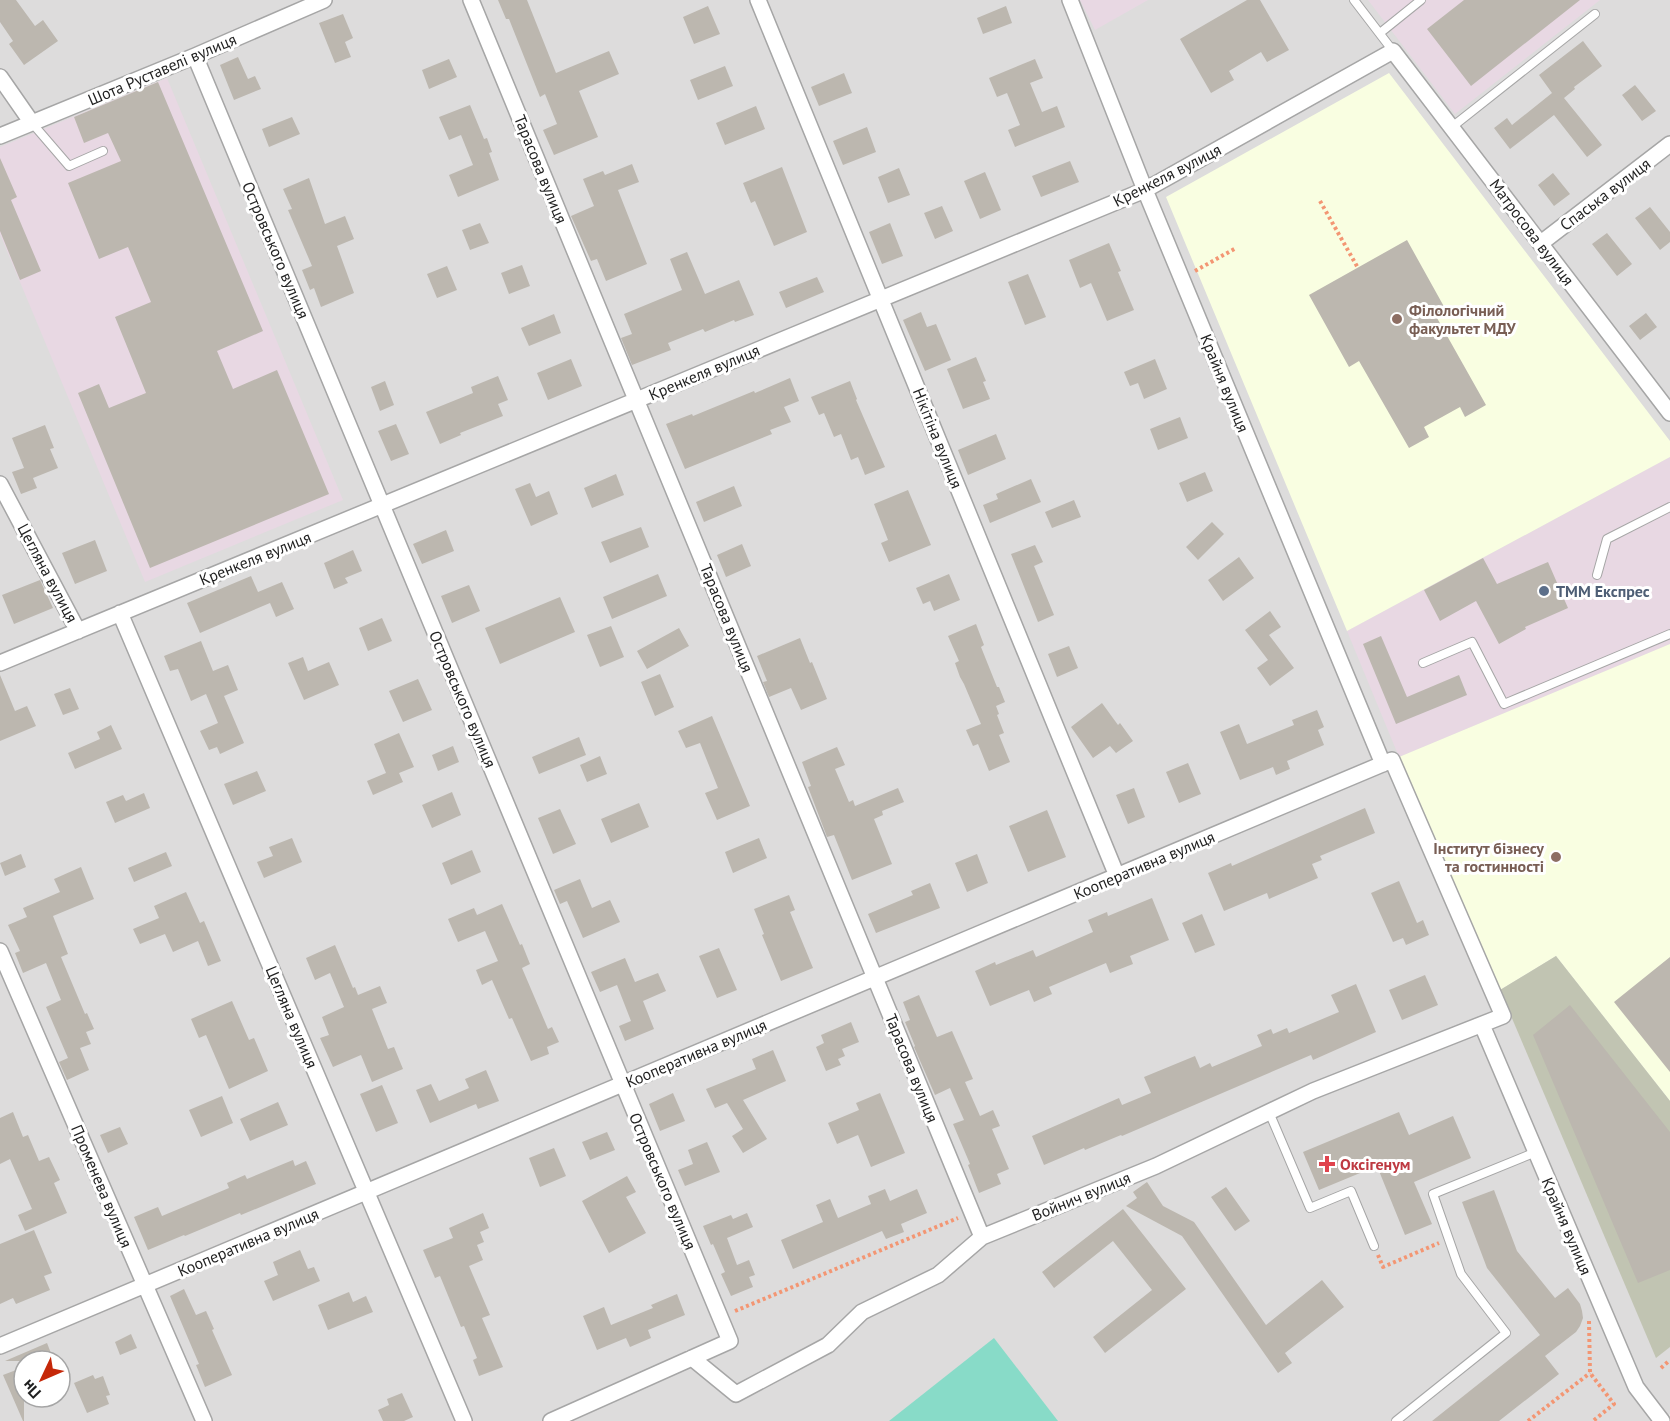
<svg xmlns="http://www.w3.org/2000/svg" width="1670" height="1421" font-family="'PT Sans',sans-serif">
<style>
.residential{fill:#dddcdc;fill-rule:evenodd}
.industrial{fill:#e8d8e3}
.education{fill:#f9fee1}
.construction{fill:#c1c4b2}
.pitch{fill:#88dbc8}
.building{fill:#bcb7af}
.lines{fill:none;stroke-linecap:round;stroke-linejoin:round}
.service-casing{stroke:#a6a6a6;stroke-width:10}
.minor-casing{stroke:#a6a6a6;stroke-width:18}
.path{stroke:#f39673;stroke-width:4;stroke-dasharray:3 3;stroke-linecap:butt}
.service{stroke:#fff;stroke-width:8}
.minor{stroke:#fff;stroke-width:15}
.education-dot{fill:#8d6e63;stroke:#fff;stroke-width:2}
.service-dot{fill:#5c6f8a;stroke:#fff;stroke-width:2}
.health-dot{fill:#e0444e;stroke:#fff;stroke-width:2}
.labels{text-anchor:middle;stroke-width:6;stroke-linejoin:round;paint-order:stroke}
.street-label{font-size:16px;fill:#1f1f1f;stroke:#fff}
.education-label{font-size:16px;font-weight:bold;fill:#785e54;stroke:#fff;text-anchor:start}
.service-label{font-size:16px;font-weight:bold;fill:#4e5e75;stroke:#fff;text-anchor:start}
.health-label{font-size:16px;font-weight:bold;fill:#be3a42;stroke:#fff;text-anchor:start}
</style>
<rect width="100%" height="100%" fill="#f0eee6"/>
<path class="residential" d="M0 0H1670V1414L1662 1421H0ZM24 1361H60V1397H24Z"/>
<path class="industrial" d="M1080 0H1148L1095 30Z
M1368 0H1600L1455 114Z
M167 78 343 500 145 582 0 234V147Z
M1670 457V644L1399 757 1347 631Z"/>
<path class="education" d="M1389 73 1670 441V457L1347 631 1166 197Z
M1670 644V1101L1556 956 1500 990 1399 757Z"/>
<path class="construction" d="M1556 956 1670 1101V1347L1656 1358 1500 990Z"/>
<path class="pitch" d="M994 1338 1058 1421H889Z"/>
<path class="building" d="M0 0H16L35 26 43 20 58 41 24 65 9 44 13 41 0 22Z
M498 0H527L556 73 609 51 619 74 579 91 598 137 554 155 543 130 557 124 545 94 540 97 509 19H506Z
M1247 0H1260L1289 50 1267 62 1261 52 1229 71 1234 80 1211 93 1180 39Z
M1464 0H1580L1471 86 1427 29Z
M708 6 720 34 694 44 683 17Z
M1006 6 1012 23 983 34 977 18Z
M343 14 353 38 345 42 351 57 335 63 319 23Z
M1583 41 1602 66 1574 87 1575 89 1564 98 1602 145 1587 157 1554 115 1510 149 1494 128 1507 118 1512 125 1552 93 1539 75Z
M238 57 248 79 255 76 261 89 234 100 220 65Z
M449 59 457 77 429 89 422 70Z
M1035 59 1043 78 1030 83 1042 112 1057 106 1065 127 1015 147 1008 130 1020 125 1007 93 997 97 989 78Z
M725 66 733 86 698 100 690 80Z
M844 73 852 93 819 106 811 87Z
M158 82 263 331 217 351 233 389 277 370 329 494 150 568 78 393 99 384 109 408 146 393 115 317 151 302 128 247 99 259 68 183 121 161 108 133 84 143 74 117Z
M1635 85 1656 111 1642 121 1622 95Z
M470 105 484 139 487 138 492 152 489 153 499 180 458 197 449 175 473 165 461 135 449 140 439 117Z
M756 106 765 129 725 145 716 123Z
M292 117 300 134 269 147 262 129Z
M867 127 876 152 843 165 833 141Z
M0 158 17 197 11 200 41 271 20 280 0 231Z
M1070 161 1079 182 1041 197 1032 176Z
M632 164 639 182 618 190 647 264 606 281 597 259 591 261 571 216 594 206 583 179 603 171 605 175Z
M782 167 807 232 774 246 755 201 751 203 743 183Z
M899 168 910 195 888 203 878 177Z
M985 172 1001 210 980 219 964 181Z
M1553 173 1570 194 1554 206 1538 185Z
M309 178 325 224 345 216 354 239 337 246 354 293 321 307 314 288 310 290 302 270 312 266 288 210 292 209 283 189Z
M942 206 953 231 935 239 924 213Z
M1650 207 1670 232V242L1660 250 1635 218Z
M480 223 489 243 470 250 462 230Z
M890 223 903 256 882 264 869 232Z
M1607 233 1632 264 1617 276 1592 244Z
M1407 240 1447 312 1437 318 1486 405 1465 417 1460 407 1424 427 1429 437 1409 448 1359 361 1349 367 1309 295Z
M1109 243 1121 271 1118 272 1134 310 1107 321 1091 283 1080 288 1069 260Z
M687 252 705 294 739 280 754 315 735 322 734 320 705 332 703 329 668 343 671 350 632 365 621 338 632 334 624 314 682 290 670 259Z
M522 265 530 286 509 294 501 273Z
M447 266 457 290 437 298 427 274Z
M1028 274 1046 317 1025 325 1008 282Z
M817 277 824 292 786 308 779 292Z
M921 312 927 327 936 324 951 360 925 371 903 320Z
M1646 313 1657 327 1640 340 1629 326Z
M554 314 561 333 529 346 521 328Z
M976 357 986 381 983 382 990 399 963 409 947 369Z
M571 359 582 386 548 400 537 373Z
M1155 359 1167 389 1144 399 1138 383 1130 386 1124 372Z
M498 376 508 400 498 404 503 416 460 433 461 435 440 444 426 412 473 393 471 387Z
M790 378 799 401 784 407 791 422 770 430 772 434 685 469 666 424 692 414 693 416 754 391 755 393Z
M385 381 394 405 380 411 371 387Z
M850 381 857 399 856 400 885 467 865 475 858 457 851 460 841 434 834 437 824 413 819 415 811 397Z
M1180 417 1188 438 1158 450 1150 429Z
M396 424 409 454 391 461 378 431Z
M45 425 54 448 50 449 58 468 33 478 37 488 21 494 12 472 24 468 12 438Z
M996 434 1006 459 968 475 958 450Z
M1205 472 1213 491 1187 502 1179 483Z
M616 474 624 495 592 508 584 488Z
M1031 479 1041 502 990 523 983 505 998 499 996 494Z
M530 483 536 497 549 491 558 514 531 526 515 489Z
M734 486 742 506 704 522 696 502Z
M908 490 931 545 889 562 881 543 888 540 874 504Z
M1074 500 1081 517 1052 528 1045 512Z
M1212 522 1224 534 1198 560 1186 547Z
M641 527 649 547 610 563 601 542Z
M446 530 454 551 422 564 413 544Z
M95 540 107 571 75 584 62 553Z
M742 544 751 566 726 577 717 555Z
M1035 545 1043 562 1034 566 1054 615 1038 622 1011 554Z
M353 550 362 571 345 578 348 583 334 589 324 563Z
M1239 557 1254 578 1223 601 1208 580Z
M1483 558 1497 584 1548 562 1568 608 1525 627 1526 629 1499 644 1476 601 1440 621 1424 590Z
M658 574 667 596 612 619 603 597Z
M949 574 960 600 934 611 930 601 923 604 916 588Z
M251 576 258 592 282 582 294 609 276 617 270 603 200 633 187 603Z
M40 580 53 608 14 624 2 595Z
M469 585 480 611 452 623 441 596Z
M560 597 575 632 500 664 485 628Z
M1270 611 1281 627 1269 635 1294 668 1270 686 1257 668 1268 660 1245 630Z
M382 618 392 641 368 651 359 628Z
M976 624 984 645 981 647 997 687H999L1005 702 996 706 999 714 997 715 1004 733 999 735 1010 762 989 771 978 744 973 746 966 730 981 724 964 684 960 677 955 663 959 661 948 636Z
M611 626 624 657 600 667 587 635Z
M679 628 689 646 647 669 637 651Z
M1381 636 1407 697 1459 675 1467 695 1396 724 1363 644Z
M800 638 810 663 812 662 827 699 801 710 791 688 769 697 763 682 767 681 757 656Z
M201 641 213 671 228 665 238 690 224 696 244 743 220 754 217 747 209 750 200 731 218 723 206 694 191 701 178 669 170 671 164 656Z
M1069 646 1078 668 1057 677 1048 654Z
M303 657 308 671 329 662 339 685 304 700 288 663Z
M660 674 674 707 655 716 641 682Z
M0 675 15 711 27 706 36 726 0 741Z
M418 679 432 710 403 722 389 691Z
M70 688 79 709 63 715 54 694Z
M1102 703 1118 725 1120 723 1133 741 1116 753 1110 746 1093 758 1071 727Z
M1317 710 1324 727 1318 730 1324 745 1287 761 1290 769 1276 775 1273 767 1240 780 1220 732 1239 724 1247 744 1294 725 1292 720Z
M712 716 750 806 717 820 705 793 718 788 700 743 686 748 678 731Z
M111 725 122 749 75 769 68 753 100 739 97 732Z
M399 733 414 767 399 773 403 782 373 795 367 781 386 773 374 744Z
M579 737 586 755 539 774 532 757Z
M453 746 459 762 438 771 432 755Z
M837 747 845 765 835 769 849 802 853 800 855 806 898 788 904 802 882 811 883 815 874 819 892 864 852 880 834 835 827 837 808 787 811 786 802 762Z
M600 756 607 774 587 782 580 765Z
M1188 763 1201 794 1179 803 1166 772Z
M257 771 266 791 233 805 224 784Z
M1134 788 1145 817 1128 824 1116 795Z
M452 792 461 815 432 828 422 805Z
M144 793 150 808 115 823 106 802 123 795 126 801Z
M639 803 649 827 611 843 601 819Z
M1365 808 1375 833 1320 856 1322 860 1312 864 1318 878 1269 899 1267 893 1224 911 1208 873 1231 863 1232 866Z
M560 809 576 844 553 854 538 818Z
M1047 810 1066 857 1028 872 1009 826Z
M292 838 302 862 264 878 257 862 273 856 269 847Z
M759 838 767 858 733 873 725 852Z
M472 850 481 872 451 885 442 863Z
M166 852 172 866 134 882 128 868Z
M21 854 26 867 5 876 0 863Z
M977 854 988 883 967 892 955 863Z
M81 867 94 899 53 916 68 954 61 957 85 1014 87 1013 94 1029 86 1032 91 1044 80 1048 89 1070 67 1080 59 1062 68 1058 46 1007 61 1000 46 963 23 973 15 953 20 951 8 925 27 917 23 908 60 892 54 879Z
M580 879 592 908 610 900 620 922 583 938 567 901 560 904 554 890Z
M1399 881 1417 923 1423 920 1429 935 1406 945 1403 938 1393 942 1371 893Z
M930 883 940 908 876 933 868 914 913 895 911 891Z
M186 892 200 923 204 921 221 961 208 966 198 941 173 952 165 934 140 944 133 929 159 918 154 906Z
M789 895 795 910 790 912 813 968 781 981 762 935 764 934 754 909Z
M1152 898 1169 940 1130 956 1133 964 1110 973 1106 963 1049 987 1052 994 1034 1002 1029 990 990 1006 975 971 995 962 996 965 1033 950 1036 957 1093 932 1088 920 1107 912 1108 916Z
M502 904 520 945 522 944 530 964 522 968 548 1029 552 1027 559 1042 547 1047 549 1054 531 1061 512 1018 509 1019 492 980 482 985 476 970 498 961 485 931 458 942 448 919 474 908 477 915Z
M1202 914 1215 945 1195 953 1182 923Z
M335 945 353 988 355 987 358 995 380 986 387 1003 372 1009 388 1049 394 1047 403 1069 372 1082 361 1055 333 1067 320 1038 329 1035 322 1017 344 1007 330 973 315 980 306 958Z
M719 948 737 990 717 998 699 956Z
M1670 957V1072L1614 1002Z
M625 958 635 982 658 973 666 991 643 1001 654 1029 625 1041 619 1026 631 1021 617 985 600 992 591 972Z
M1425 975 1438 1005 1402 1020 1389 990Z
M1356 984 1376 1032 1313 1060 1311 1055 1122 1136 1121 1135 1085 1150 1084 1148 1044 1165 1032 1136 1119 1098 1122 1105 1151 1093 1144 1077 1195 1056 1200 1068 1210 1063 1212 1067 1262 1046 1257 1035 1271 1029 1273 1034 1287 1028 1289 1033 1339 1012 1331 995Z
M919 995 937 1037 952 1031 973 1079 965 1082 980 1116 993 1110 1000 1126 992 1129 1009 1169 997 1174 1001 1184 979 1193 968 1165 970 1164 953 1124 964 1120 950 1088 935 1095 914 1047 915 1046 905 1022 910 1020 903 1002Z
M232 1001 249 1040 254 1038 268 1071 229 1089 206 1035 199 1038 191 1019Z
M1570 1005 1670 1132V1270L1638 1283 1533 1035Z
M851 1022 859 1042 842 1049 845 1056 838 1059 841 1065 826 1071 816 1047 824 1043 821 1035Z
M773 1050 786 1081 743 1100 767 1139 743 1153 732 1136 743 1129 727 1103 715 1108 706 1089 756 1069 752 1059Z
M486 1070 499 1101 478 1109 476 1104 430 1123 416 1090 431 1084 439 1101 469 1088 465 1079Z
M382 1085 398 1123 376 1132 360 1094Z
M673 1093 685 1121 660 1131 649 1104Z
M880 1093 905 1153 871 1167 858 1135 837 1144 828 1123 859 1110 856 1103Z
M222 1096 233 1123 201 1137 189 1110Z
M278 1102 288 1125 250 1141 240 1119Z
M13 1112 23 1137 28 1135 39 1161 49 1157 60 1180 54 1183 67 1213 25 1231 18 1215 32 1209 10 1159 0 1164V1118Z
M1399 1112 1409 1135 1453 1116 1471 1158 1414 1182 1432 1224 1405 1235 1377 1166 1319 1190 1303 1152Z
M120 1127 128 1144 108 1153 100 1135Z
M607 1132 615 1150 590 1160 582 1142Z
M707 1142 720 1172 685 1186 678 1170 693 1164 688 1150Z
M554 1148 566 1176 540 1187 529 1158Z
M293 1160 295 1166 306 1161 316 1184 241 1215 240 1213 185 1236 184 1235 148 1250 134 1217 158 1207 162 1216 229 1188 227 1183 245 1175 247 1179Z
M627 1176 636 1192 626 1197 646 1233 609 1253 582 1201Z
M1147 1182 1163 1206 1194 1222 1266 1325 1322 1280 1344 1307 1285 1353 1292 1363 1278 1373 1182 1236 1126 1206 1137 1198 1133 1192Z
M1226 1187 1250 1221 1235 1231 1211 1197Z
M885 1189 890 1201 917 1189 927 1213 901 1224 904 1232 886 1239 882 1231 793 1269 781 1240 823 1222 816 1205 830 1199 838 1218 871 1204 868 1196Z
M1494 1190 1517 1251 1555 1298 1568 1288 1580 1304 1582 1311 1583 1318 1580 1326 1576 1332 1545 1356 1559 1374 1499 1421H1432L1540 1335 1487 1268 1462 1202Z
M1123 1209 1186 1289 1105 1353 1093 1337 1152 1290 1113 1241 1054 1288 1042 1272Z
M483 1213 489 1228 480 1232 484 1242 477 1245 483 1260 469 1266 490 1315 482 1318 503 1367 479 1376 473 1360 477 1358 464 1326 461 1327 440 1276 435 1278 423 1250 453 1238 449 1228Z
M747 1213 753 1227 727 1238 737 1265 749 1260 755 1275 749 1277 753 1287 731 1296 721 1274 725 1272 713 1244 711 1245 703 1226 731 1215 733 1219Z
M34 1230 52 1273 44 1276 50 1290 16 1304 13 1298 0 1304V1244Z
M300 1250 308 1269 314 1267 320 1281 273 1301 264 1281 278 1275 273 1262Z
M184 1289 196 1315 206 1311 214 1329 212 1330 232 1375 205 1387 196 1365 199 1364 170 1296Z
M349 1292 353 1302 366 1296 373 1312 328 1330 318 1305Z
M677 1294 685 1315 648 1330 651 1338 630 1347 626 1338 597 1350 583 1316 604 1307 611 1325 653 1308 651 1305Z
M131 1334 137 1348 120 1355 115 1342Z
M47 1343 54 1361H5Z
M24 1367V1421H23L3 1375Z
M93 1375 95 1379 103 1376 110 1395 106 1396 109 1404 87 1413 74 1383Z
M402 1393 413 1417 404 1421H383L378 1410 389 1405 387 1399Z"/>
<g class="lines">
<g class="service-casing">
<path id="service" d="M1354 0 1393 51
M1380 33 1421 0
M32 123 69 166 103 151
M1452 127 1595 14
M1597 575 1607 539 1670 507
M1423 663 1472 642 1504 704 1670 634
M1269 1112 1310 1208 1351 1191 1374 1246
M1396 1421 1506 1333 1461 1274 1433 1194 1536 1152"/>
</g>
<g class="minor-casing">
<path id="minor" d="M471 0 982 1237
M758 0 1117 876
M1070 0 1145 190 1383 764
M195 56 730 1341 551 1421
M0 77 32 123
M0 136 195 56 324 0
M1541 243 1670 144
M0 484 78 631
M120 613 464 1421
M0 663 1145 190 1393 51 1670 413
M0 951 204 1421
M1482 1025 1636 1387 1662 1421
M0 1346 1392 760 1503 1016 1313 1091 1156 1166 982 1237 938 1275 862 1312 828 1345 736 1394 692 1358"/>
</g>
<path class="path" d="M1320 201 1358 268
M1195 271 1236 248
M1378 1255 1383 1267 1439 1243
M735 1311 958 1218
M1589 1321 1590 1373 1614 1404 1593 1421
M1661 1368 1670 1360
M1528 1421 1590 1373"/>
<use href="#service" class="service"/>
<use href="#minor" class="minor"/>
</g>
<g class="education-dot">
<circle cx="1397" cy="319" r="6"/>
<circle cx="1556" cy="857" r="6"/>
</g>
<circle class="service-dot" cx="1544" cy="591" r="6"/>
<path class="health-dot" d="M1324 1155h6v6h6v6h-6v6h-6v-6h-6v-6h6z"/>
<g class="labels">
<g class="street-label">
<text transform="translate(162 69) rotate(-23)" y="6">Шота Руставелі вулиця</text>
<text transform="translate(541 169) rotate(68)" y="6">Тарасова вулиця</text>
<text transform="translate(1167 175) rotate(-27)" y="6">Кренкеля вулиця</text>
<text transform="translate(1605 194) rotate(-37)" y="6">Спаська вулиця</text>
<text transform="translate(1532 232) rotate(53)" y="6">Матросова вулиця</text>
<text transform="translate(276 250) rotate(67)" y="6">Островського вулиця</text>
<text transform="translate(704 372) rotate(-23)" y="6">Кренкеля вулиця</text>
<text transform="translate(1225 383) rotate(68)" y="6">Крайня вулиця</text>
<text transform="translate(938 438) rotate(68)" y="6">Нікітіна вулиця</text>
<text transform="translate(255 558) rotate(-22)" y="6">Кренкеля вулиця</text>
<text transform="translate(48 573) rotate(62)" y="6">Цегляна вулиця</text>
<text transform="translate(727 618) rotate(68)" y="6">Тарасова вулиця</text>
<text transform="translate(463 699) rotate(67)" y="6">Островського вулиця</text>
<text transform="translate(1144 865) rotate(-23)" y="6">Кооперативна вулиця</text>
<text transform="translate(292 1017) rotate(67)" y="6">Цегляна вулиця</text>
<text transform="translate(696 1053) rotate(-23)" y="6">Кооперативна вулиця</text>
<text transform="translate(912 1068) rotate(68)" y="6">Тарасова вулиця</text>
<text transform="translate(663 1181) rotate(67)" y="6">Островського вулиця</text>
<text transform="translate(102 1186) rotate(67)" y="6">Променева вулиця</text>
<text transform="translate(1081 1196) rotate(-22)" y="6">Войнич вулиця</text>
<text transform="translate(1567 1226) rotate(67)" y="6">Крайня вулиця</text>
<text transform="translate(248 1242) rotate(-23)" y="6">Кооперативна вулиця</text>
</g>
<g class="education-label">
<text x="1409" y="316">Філологічний<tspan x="1409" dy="18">факультет МДУ</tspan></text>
<text x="1544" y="854" text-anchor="end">Інститут бізнесу<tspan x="1544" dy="18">та гостинності</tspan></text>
</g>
<g class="service-label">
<text x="1556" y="597">ТММ Експрес</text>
</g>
<g class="health-label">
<text x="1340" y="1170">Оксігенум</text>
</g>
</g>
<g transform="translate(42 1379) rotate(226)"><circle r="28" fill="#ffffff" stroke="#a5a5a5" stroke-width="1.5"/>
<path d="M0-4.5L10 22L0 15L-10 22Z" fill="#c52809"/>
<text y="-9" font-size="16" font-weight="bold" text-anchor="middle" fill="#1f1f1f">Пн</text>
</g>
</svg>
